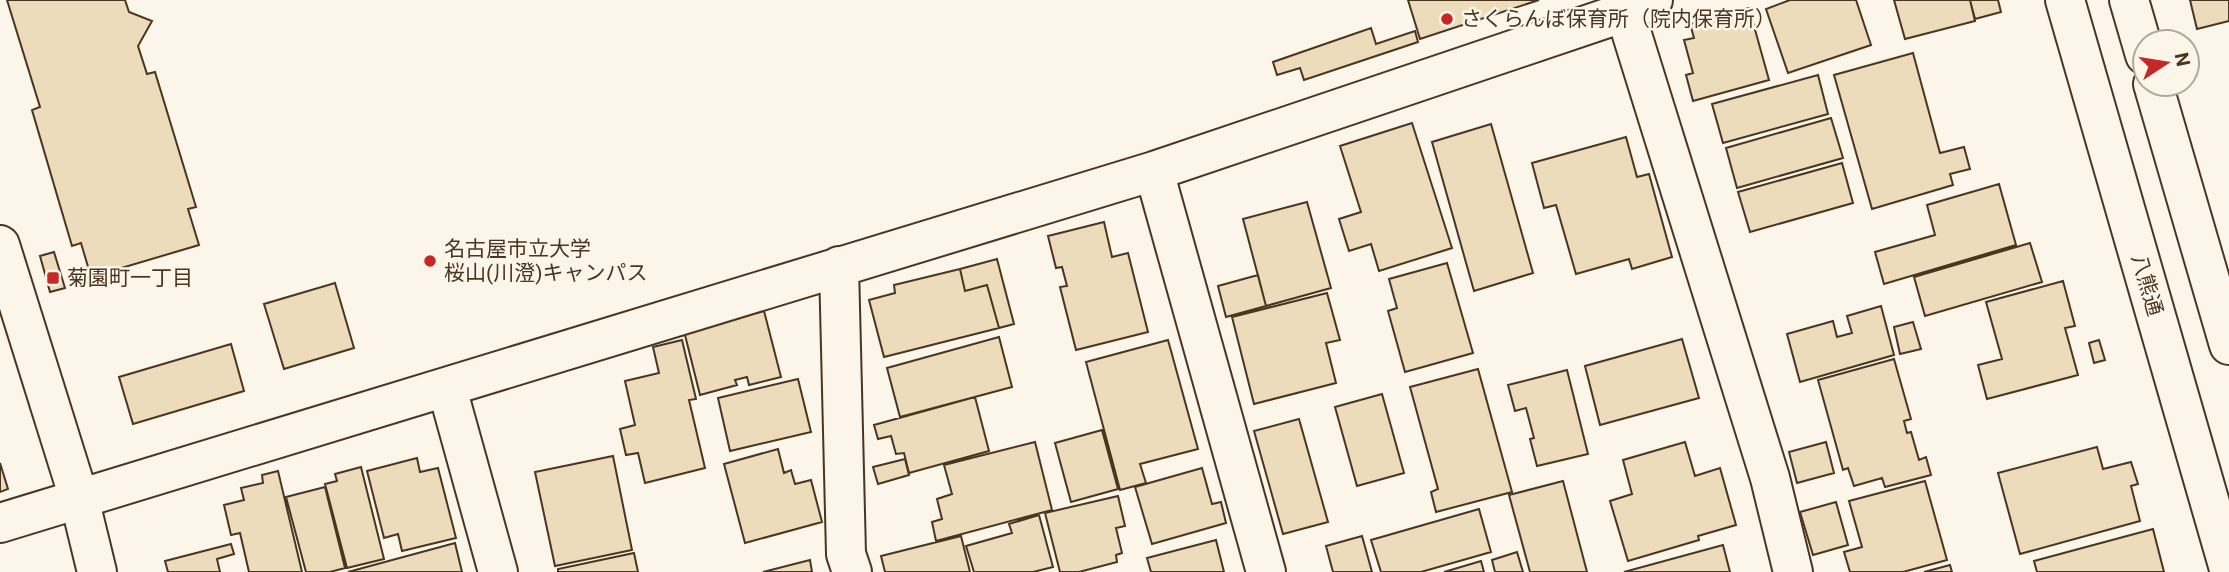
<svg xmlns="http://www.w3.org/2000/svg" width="2229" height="572" font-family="Roboto,'Noto Sans JP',sans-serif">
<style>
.building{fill:#ecdcbc;stroke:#4a3520;stroke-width:2}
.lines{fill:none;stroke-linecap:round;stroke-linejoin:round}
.street-casing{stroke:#4a3520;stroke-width:42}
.secondary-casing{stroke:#4a3520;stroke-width:42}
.primary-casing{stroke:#4a3520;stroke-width:42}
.street{stroke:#fbf6e9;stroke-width:38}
.secondary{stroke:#fbf6e9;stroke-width:38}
.primary{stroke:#fbf6e9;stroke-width:38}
.poi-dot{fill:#c62828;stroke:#fbf6e9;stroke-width:2.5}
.labels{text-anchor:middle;stroke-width:5;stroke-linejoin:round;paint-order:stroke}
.poi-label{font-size:21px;fill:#4a3520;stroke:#fbf6e9;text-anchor:start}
.street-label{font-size:21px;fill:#4a3520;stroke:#fbf6e9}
</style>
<rect width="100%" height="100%" fill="#fbf6e9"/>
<path class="building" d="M7 0H125L129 12 152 21 138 46 147 74 155 72 196 207 188 209 199 245 91 277 81 243 72 246 32 110 40 107Z
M1408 0H1539L1420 39Z
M1790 0H1856L1871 45 1788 73 1766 9Z
M1894 0H1970L1975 21 1905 39Z
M1970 0H1998L2001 12 1975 19Z
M2190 0H2229V21L2197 29Z
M1749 8 1769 80 1693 101 1686 75 1693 73 1684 40 1694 38 1690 24Z
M1371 28 1376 44 1415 31 1418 42 1304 80 1300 68 1277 75 1273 62Z
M1913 53 1940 153 1964 147 1970 169 1950 174 1953 185 1872 209 1834 75Z
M1818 75 1828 114 1723 143 1712 104Z
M1831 118 1843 158 1737 188 1726 148Z
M1412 123 1452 248 1379 271 1371 244 1349 251 1339 219 1361 212 1340 146Z
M1491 124 1533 273 1474 291 1432 142Z
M1626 137 1637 177 1649 174 1672 257 1632 269 1629 259 1576 274 1556 205 1544 208 1532 163Z
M1842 163 1853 203 1750 232 1738 192Z
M1999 184 2016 245 1884 284 1875 252 1935 235 1927 205Z
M1307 202 1331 288 1266 306 1243 219Z
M1104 222 1112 257 1128 253 1148 332 1076 350 1060 287 1067 286 1062 267 1056 268 1048 236Z
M2030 243 2042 282 1925 316 1914 277Z
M54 252 65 288 50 292 40 256Z
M997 259 1014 324 999 328 987 285 965 291 960 269Z
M1447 263 1473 353 1405 372 1388 311 1397 308 1389 279Z
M960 269 965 291 987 285 999 328 884 357 869 300 895 293 894 285Z
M1258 275 1266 306 1226 317 1218 286Z
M2063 281 2075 326 2065 328 2078 375 1987 399 1978 365 2002 359 1986 302Z
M335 283 354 348 284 369 264 304Z
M1327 293 1340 340 1326 343 1336 383 1254 404 1232 317Z
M1881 306 1894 355 1800 382 1787 334 1833 321 1837 337 1852 333 1847 316Z
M764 311 781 377 749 385 747 377 735 380 737 385 700 395 684 331Z
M1913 322 1921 349 1900 354 1894 327Z
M999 337 1012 387 900 417 887 368Z
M1682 339 1699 398 1600 425 1585 366Z
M682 340 696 399 689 400 705 468 645 483 638 453 626 455 620 429 635 425 625 381 659 373 653 347Z
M1168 340 1198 449 1140 464 1146 483 1120 490 1086 362Z
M2099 340 2105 360 2094 363 2089 343Z
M231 344 244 391 133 424 119 377Z
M1894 359 1911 419 1904 421 1907 433 1911 432 1919 460 1926 457 1931 475 1885 487 1882 478 1854 486 1848 468 1843 470 1818 380Z
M1478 369 1512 492 1436 512 1431 492 1438 489 1410 387Z
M1567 370 1588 454 1537 466 1530 439 1534 438 1526 408 1515 411 1508 385Z
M798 379 811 432 730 451 718 398Z
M1382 394 1404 473 1357 486 1335 407Z
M975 397 989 451 909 473 904 453 896 454 891 436 878 439 874 425Z
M1299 419 1328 522 1283 534 1254 431Z
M1102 430 1118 489 1071 502 1055 443Z
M1035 442 1052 510 936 541 932 522 942 519 937 499 952 494 944 465Z
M1685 442 1695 476 1720 468 1736 525 1698 536 1699 540 1628 561 1610 501 1632 494 1623 460Z
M1826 442 1834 473 1797 483 1789 452Z
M2097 447 2103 469 2131 462 2138 484 2131 486 2140 521 2020 554 1998 473Z
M778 449 784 473 791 470 795 484 811 480 822 522 745 543 724 464Z
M613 456 632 550 555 566 535 472Z
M417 458 420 472 438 468 456 538 402 551 398 534 384 538 367 471Z
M905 459 909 475 878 484 873 467Z
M0 463 8 489 0 492Z
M361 467 384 559 347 568 325 484 337 481 335 474Z
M1202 468 1212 504 1221 502 1226 523 1152 544 1135 487Z
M278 471 302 572H249L240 533 231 535 224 505 244 500 241 488 263 483 262 475Z
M1563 481 1587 572H1530L1509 495Z
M1925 481 1947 560 1903 572H1850L1844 552 1862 547 1849 501Z
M325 487 345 568 330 572H306L286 497Z
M1118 496 1125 526 1116 528 1122 553 1116 555 1117 562 1079 572H1060L1045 513Z
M1836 502 1848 545 1813 555 1800 512Z
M1479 509 1491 552 1421 572H1381L1371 540Z
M1039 515 1053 567 1033 572H974L966 546 1012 533 1009 524Z
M2153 529 2164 572H2037L2034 561Z
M961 536 970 572H885L881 556Z
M1362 536 1372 572H1333L1326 546Z
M1216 540 1224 572H1151L1147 558Z
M455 543 462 572H348Z
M231 544 234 554 217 559 220 572H168L165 561Z
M1723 545 1730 572H1624Z
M1517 552 1523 572H1495L1492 560Z
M634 553 638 572H558V569Z
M810 560 812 572H763Z
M1481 561 1484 572H1444Z
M1950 565 1952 572H1924Z"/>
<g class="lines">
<g class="street-casing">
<path id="street" d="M1625 12 1770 478 1793 572
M1154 171 1266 572
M839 266 846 554 852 572
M447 388 498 572
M0 523 1154 171 1625 12 1653 0"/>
</g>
<g class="secondary-casing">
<path id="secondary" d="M0 245 79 498 97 572"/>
</g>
<g class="primary-casing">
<path id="primary" d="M2065 0 2229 569
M2129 0 2145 55
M2153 84 2229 345"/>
</g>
<use href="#street" class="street"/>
<use href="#secondary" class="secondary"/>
<use href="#primary" class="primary"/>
</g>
<g class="poi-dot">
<circle cx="1447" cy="19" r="7"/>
<circle cx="430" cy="261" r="7"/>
<rect x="46" y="271" width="14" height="14" rx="3.5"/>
</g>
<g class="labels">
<g class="poi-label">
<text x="1461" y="26">さくらんぼ保育所（院内保育所）</text>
<text x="444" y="256">名古屋市立大学<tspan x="444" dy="24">桜山(川澄)キャンパス</tspan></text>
<text x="67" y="285">菊園町一丁目</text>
</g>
<g class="street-label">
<text transform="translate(2147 285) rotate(74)" y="7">八熊通</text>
</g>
</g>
<g transform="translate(2166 63) rotate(78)"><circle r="33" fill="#fbf6e9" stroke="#b4a999" stroke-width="2"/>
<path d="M0-5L12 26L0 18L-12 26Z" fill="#c62828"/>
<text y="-10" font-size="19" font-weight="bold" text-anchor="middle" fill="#4a3520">N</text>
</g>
</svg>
